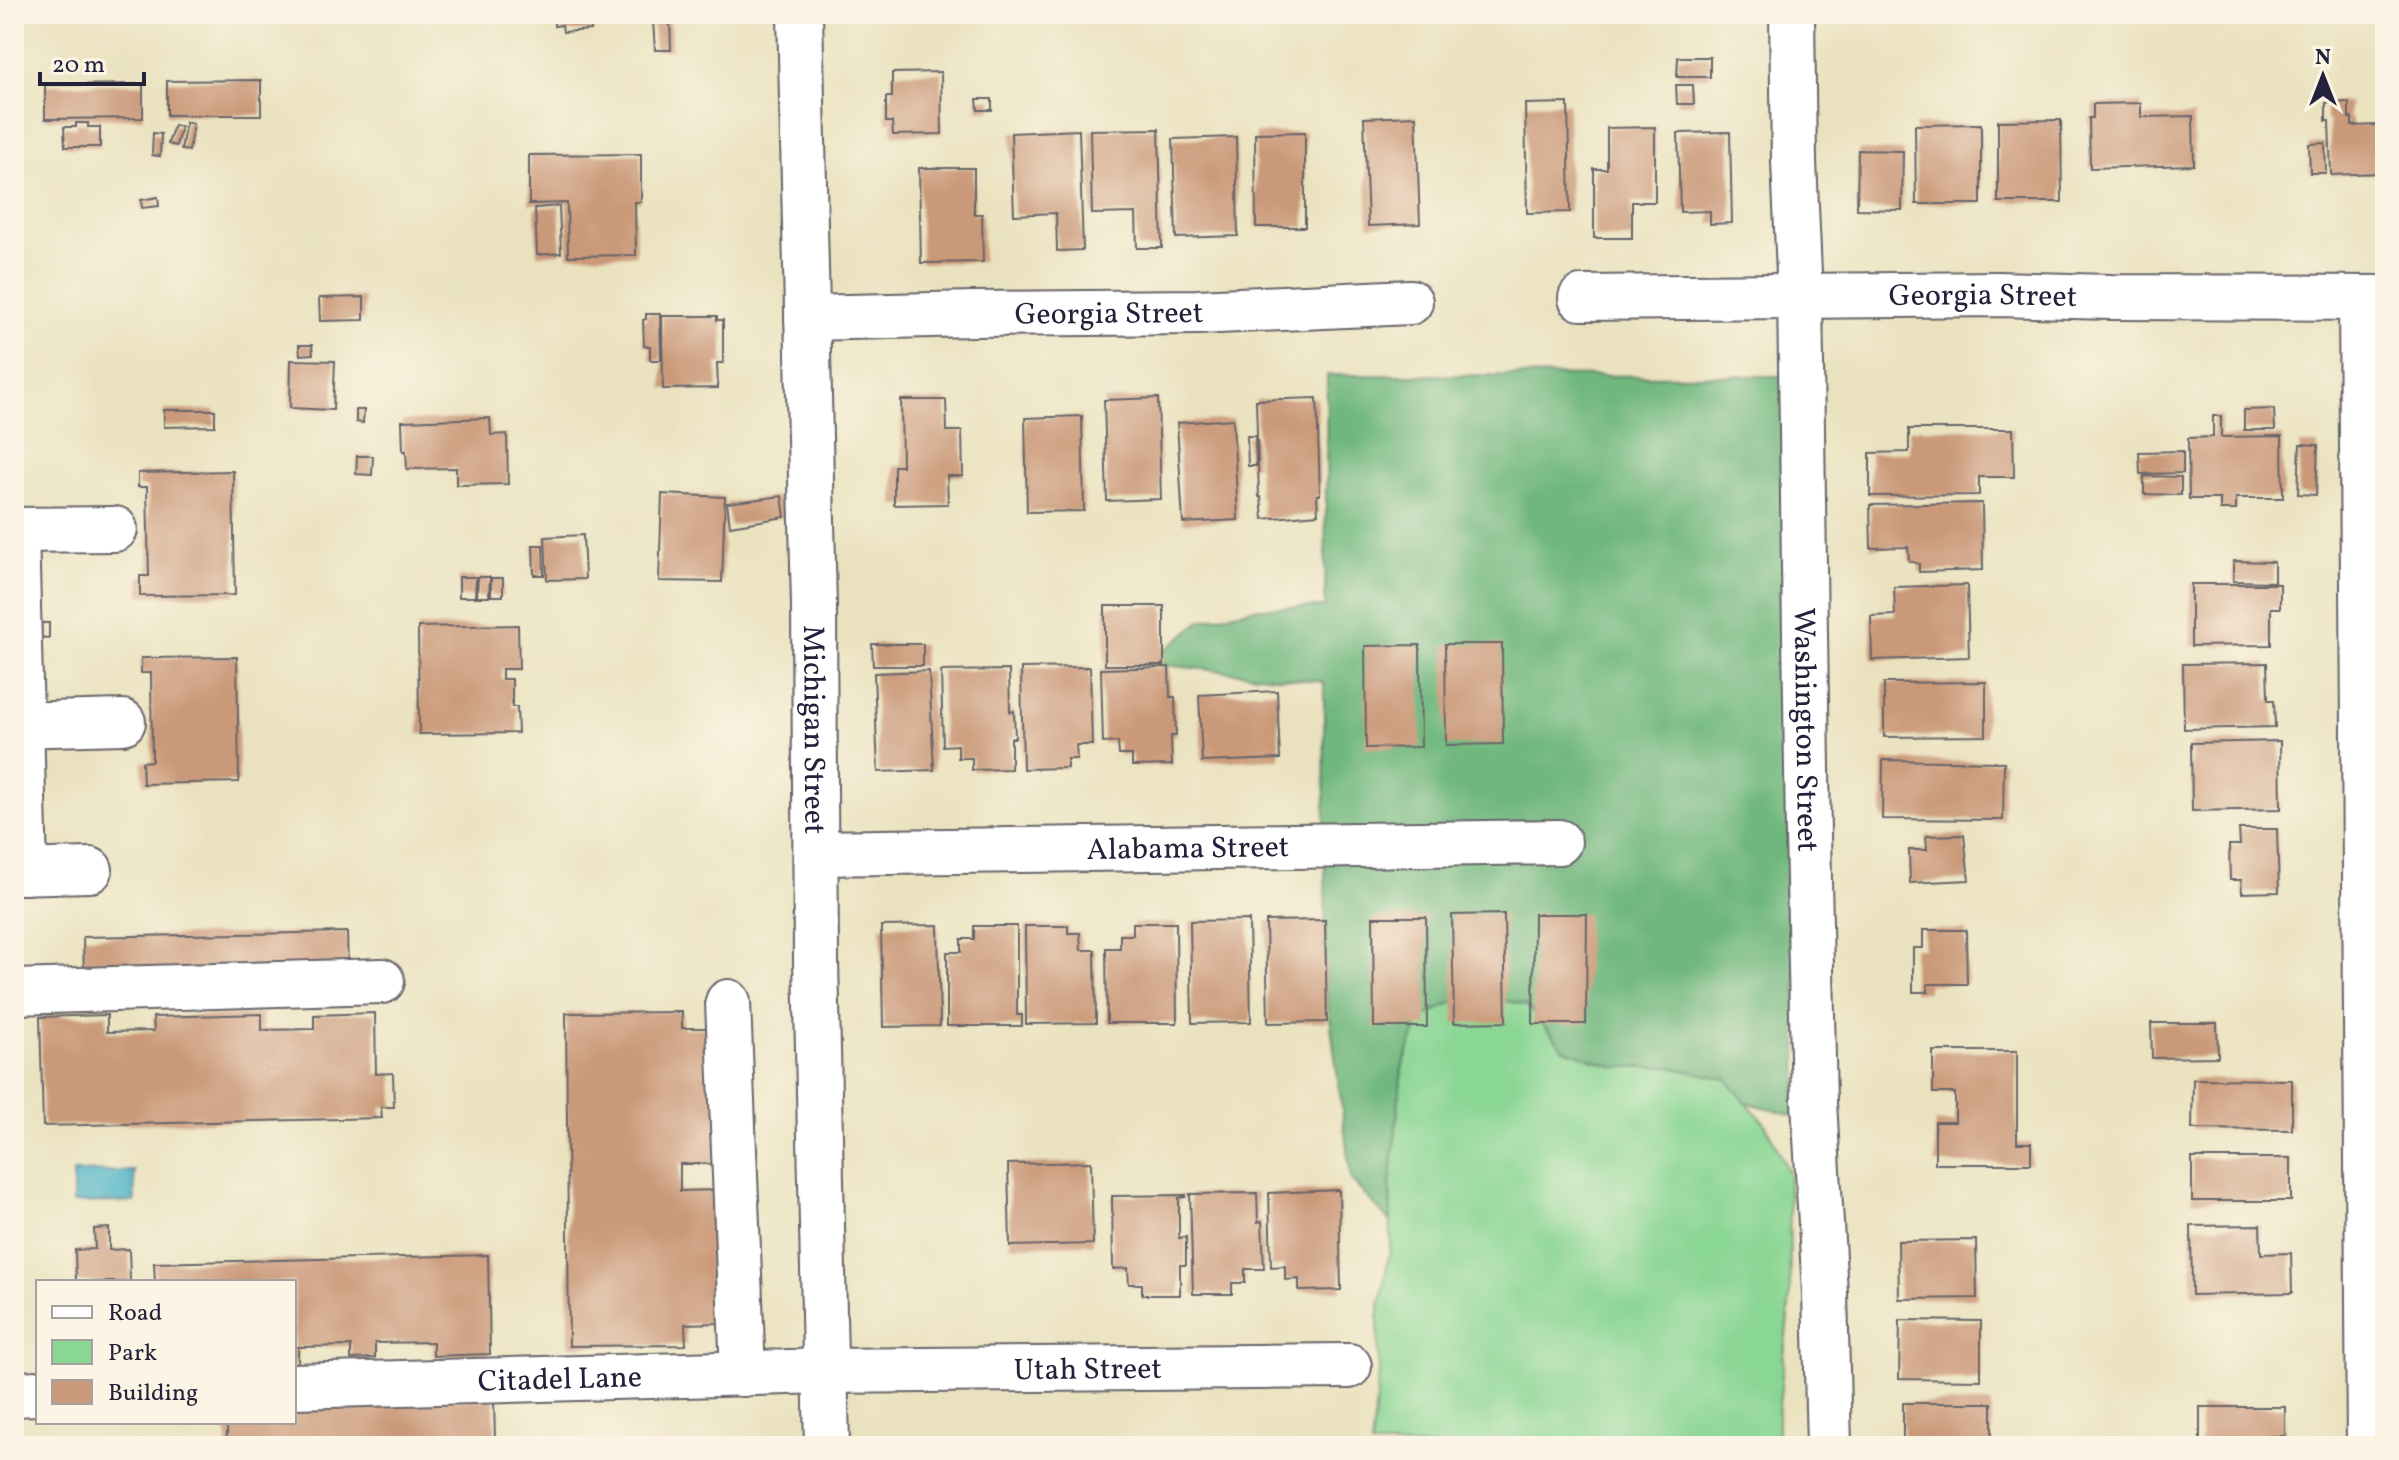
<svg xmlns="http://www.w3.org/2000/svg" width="2399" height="1460" font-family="Vollkorn,serif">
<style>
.built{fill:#f7d1c8}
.green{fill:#8ad694;stroke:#567c68;stroke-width:2}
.forest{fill:#6fb77e;stroke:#486c5c;stroke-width:2}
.water{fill:#45b0c4;stroke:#346980;stroke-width:2}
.building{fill:#ca9979}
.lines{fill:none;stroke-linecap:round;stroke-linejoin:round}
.minor-casing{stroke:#686569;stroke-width:48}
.minor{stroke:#fff;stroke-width:44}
.labels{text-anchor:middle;stroke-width:7;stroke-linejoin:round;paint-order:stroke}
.street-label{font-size:30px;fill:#22223b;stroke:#fcf5e5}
</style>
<rect width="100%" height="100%" fill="#fcf5e5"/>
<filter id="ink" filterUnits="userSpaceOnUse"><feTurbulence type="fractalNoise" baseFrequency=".0125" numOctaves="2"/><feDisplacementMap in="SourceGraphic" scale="16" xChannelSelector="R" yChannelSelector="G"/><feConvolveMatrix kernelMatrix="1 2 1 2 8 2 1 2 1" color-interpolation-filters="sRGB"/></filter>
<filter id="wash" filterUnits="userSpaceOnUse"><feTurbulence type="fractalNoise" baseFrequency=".006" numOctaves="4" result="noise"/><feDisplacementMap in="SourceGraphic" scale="32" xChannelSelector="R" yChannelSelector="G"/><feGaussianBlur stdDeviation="1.8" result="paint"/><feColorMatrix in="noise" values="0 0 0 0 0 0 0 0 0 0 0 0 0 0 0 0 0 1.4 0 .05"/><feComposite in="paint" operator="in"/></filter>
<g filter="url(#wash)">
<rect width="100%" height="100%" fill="#eae2bf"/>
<path class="built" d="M840 1440V1446H417Z"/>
<path class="green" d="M1470 993 1526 1005 1564 1049 1614 1067H1670L1726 1079 1764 1122 1789 1172 1790 1296 1778 1415V1446H1371L1379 1374 1378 1318 1391 1243 1390 1187 1402 1069 1420 1019Z"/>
<path class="forest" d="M1327 375 1789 376 1798 1117 1746 1102 1726 1079 1670 1067H1614L1564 1049 1526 1005 1470 993 1420 1019 1402 1068 1390 1187 1391 1223 1351 1180 1326 987 1324 682 1154 664 1156 658 1200 621 1256 608 1325 607Z"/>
<path class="water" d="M134 1171 135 1202 73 1203V1172Z"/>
<g id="blocks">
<path class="building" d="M554 14H634L635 24 591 26V30L563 32 562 25 554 26Z
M670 20 671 50H655L653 21Z
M1678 57H1710V77H1677Z
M941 72 942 134 893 135 892 122H886V97H892V73Z
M261 80V115H167V81Z
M143 84V118L45 119V85Z
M1676 85H1693L1694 104H1677Z
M977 99H992V110H978Z
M2349 102V118H2352V126L2379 125 2381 173 2331 175 2329 121H2326V103Z
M1568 103 1570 212 1527 213 1525 104Z
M2141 103V117L2193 116 2194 165 2090 168 2089 118H2093V104Z
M1416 116 1420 224 1368 226 1364 118Z
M2061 120 2062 202H1998V121Z
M186 122 193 124 189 151 181 150Z
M76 123H88V127H100V147H65L64 127H76Z
M1981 124V204H1916L1915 125Z
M174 125 181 127 176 146 168 144Z
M1655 127V202H1632V238H1594V169H1607V128Z
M1159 129 1162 248H1137L1136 213 1092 214 1090 130Z
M1079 130 1083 250 1057 251 1056 213 1014 215 1011 133Z
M1305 132V227H1256L1255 133Z
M1730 132 1732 223 1710 224V211L1680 212 1678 133Z
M153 133 161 134 160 156 152 155Z
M1236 137 1238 236 1176 238 1173 139Z
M2325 143 2326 173H2310L2309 144Z
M1858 150 1903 151 1902 210 1857 209Z
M641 154V202H635L636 255 568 256 567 203 529 204V155Z
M919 168H974V214H982L983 262 921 263Z
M158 197 159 206 142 208 141 200Z
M559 206 561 253 537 255 535 208Z
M364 297V320L320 321 319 298Z
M646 314H660L661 360H650V346H644L643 320 646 319Z
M662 316H717V320H723V363H717L718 388 663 389Z
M299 345H312L313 354 300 355Z
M291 360 335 361 333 410 290 408Z
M1158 398 1161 499 1107 501 1104 400Z
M1317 398 1320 495H1317L1318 514 1263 519 1261 497H1259L1256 400Z
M901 400H946L947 431H962L963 476H947L948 504 894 505V466H902Z
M2274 409 2275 430H2244V410Z
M164 410H215V426L164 427Z
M356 410H364L363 423 356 422Z
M1082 416 1084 511 1027 512 1025 418Z
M2213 416H2221V437L2282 436 2283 498H2236V510H2220V499H2189L2188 438 2213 437Z
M490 418 491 435 507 434 508 484 456 485V468L407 469 406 451H403L402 421Z
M1233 419 1238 520 1183 523 1177 423Z
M1909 429H2013L2014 477H1979V495L1870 496V453L1909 452Z
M1247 436H1255L1256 466H1248Z
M2300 444 2318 445 2316 495 2298 494Z
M2183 451V473L2140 474 2139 452Z
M357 456H373L372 475 356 474Z
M233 471 235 595 140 596V576H149L147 487H138V473Z
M2144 476 2181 477V495L2144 494Z
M662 494 725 497 722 582 659 581Z
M782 496 785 517 730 526 727 503Z
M1982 503 1983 570 1919 572V564L1909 561 1908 547 1871 548 1870 505Z
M583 535 585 579 547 580 545 537Z
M533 545H543L544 575H534Z
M2233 561 2274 562V582L2233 581Z
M459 577H476L475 597H459Z
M478 577H490L489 597H477Z
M491 578H503V596H491Z
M2191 584H2280V608H2271V645L2191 646Z
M1967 585 1969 657 1872 660 1871 616 1895 615 1894 587Z
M1105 606H1164V665H1105Z
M39 623H49V638L38 637Z
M518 625 519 669H502V679H512V707H517L518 733 419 734 418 627Z
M872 644H923V666H873Z
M1445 644H1502L1503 744 1446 745Z
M1420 645 1421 747 1366 748 1365 646Z
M237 657 239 782 143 784 142 762 152 761 151 673H141V658Z
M2267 663 2268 700H2274L2275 727 2184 729 2183 664Z
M1090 667 1092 745H1076L1077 759H1067V768L1023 769 1021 668Z
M1169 667 1170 697H1175L1176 736H1171L1172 765 1132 766V755H1119L1118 742 1103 743 1101 669Z
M1009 670 1010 712 1014 711 1015 738H1011V769L972 770V758H958V745L943 746 941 671Z
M929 671 934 770 878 772 874 673Z
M1986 682V736L1884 737V683Z
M1277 691 1280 759 1202 762 1199 695Z
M2280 741 2281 809 2192 811 2191 743Z
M1883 760 2004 762 2003 820 1882 819Z
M2239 829H2277L2279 892 2242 893 2241 880H2230L2229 845H2240Z
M1964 835 1969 880 1910 883 1909 850H1927L1926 836Z
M1504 914 1506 1022 1454 1023 1452 915Z
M1534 914H1587L1586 1024H1533Z
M1373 917H1426L1427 1027H1374Z
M1249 920 1251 1022 1192 1023 1190 921Z
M1325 920 1327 1022 1268 1023 1266 921Z
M1133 923H1176L1177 1023H1107L1106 948H1120V935H1133Z
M938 925 940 1026 883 1027 881 926Z
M974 926H1017V1015H1022V1026H947V952H961V939H974Z
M1025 926H1068V933H1080L1081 950H1095L1096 1023 1026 1024Z
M1923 930H1966L1967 984H1928V992H1913V948H1923Z
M347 932 348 972 84 977 83 937Z
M682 1012V1028H718L719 1164H680V1191L717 1190 719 1323 685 1324 686 1345 569 1346 566 1013Z
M375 1013 376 1074 393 1073 394 1107H381L382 1118 43 1126 40 1017 107 1015V1032L154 1031 153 1017 262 1014V1030L314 1029V1015Z
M2151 1023H2217L2218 1057 2152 1058Z
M14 1047H19V1066H14Z
M1933 1051H2017V1143H2031V1164H1935V1122H1955V1093H1933Z
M2193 1079 2292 1080V1130L2192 1129Z
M2192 1158H2291V1201H2192Z
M1091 1162 1093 1244 1010 1246 1008 1164Z
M1339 1190 1341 1290 1299 1291V1279L1285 1280V1266L1271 1267 1269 1193Z
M1257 1193 1258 1222 1262 1221 1264 1269H1245V1283H1232V1294H1193L1190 1194Z
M1186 1195V1197L1179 1198V1238L1186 1237V1265H1180V1295H1142V1284H1129L1128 1268 1113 1269 1112 1196Z
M2260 1225 2261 1254 2291 1253 2292 1293 2192 1295 2191 1226Z
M109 1228V1250L129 1249 130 1282H76L75 1250 95 1249 94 1229Z
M1976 1240 1977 1298 1899 1299 1898 1241Z
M488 1255 490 1354 433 1356V1342L375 1343V1358L351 1359V1346L298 1347V1364H294V1282H155L154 1263Z
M1900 1320 1981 1321V1380L1899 1379Z
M494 1399 495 1440 227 1446V1422H294V1403Z
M1903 1403H1992V1446H1903Z
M2200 1407H2285V1436H2269V1446H2200Z"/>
</g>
</g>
<g filter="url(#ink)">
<use href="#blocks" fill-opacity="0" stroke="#686569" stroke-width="2"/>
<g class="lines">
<g class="minor-casing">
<g id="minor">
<path id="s1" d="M800 14 814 606 816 960 827 1446"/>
<path id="s2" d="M1792 14 1794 161 1800 296 1808 835 1814 1102 1825 1293 1829 1446"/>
<path id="s3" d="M1581 298 1998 294 2111 297 2385 298"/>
<path d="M2361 298 2369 1446"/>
<path id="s4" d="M807 318 973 314 1197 312 1410 302"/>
<path d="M14 530 115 529"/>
<path d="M16 530 25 872"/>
<path d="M14 725 123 722"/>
<path id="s5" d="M816 853 1559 842"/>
<path d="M14 872 90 870"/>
<path d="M14 992 382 981"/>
<path d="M728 1002 743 1374"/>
<path id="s6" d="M294 1386 825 1371 1349 1366"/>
<path d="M14 1394 38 1393"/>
</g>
</g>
<use href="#minor" class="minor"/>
</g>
</g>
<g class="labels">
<g class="street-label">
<text dy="10" stroke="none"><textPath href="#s3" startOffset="402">Georgia Street</textPath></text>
<text dy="10" stroke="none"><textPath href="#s4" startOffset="302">Georgia Street</textPath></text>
<text dy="10" stroke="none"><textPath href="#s1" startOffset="716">Michigan Street</textPath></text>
<text dy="10" stroke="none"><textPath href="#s2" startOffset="716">Washington Street</textPath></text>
<text dy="10" stroke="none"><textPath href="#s5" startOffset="372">Alabama Street</textPath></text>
<text dy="10" stroke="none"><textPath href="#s6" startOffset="794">Utah Street</textPath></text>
<text dy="10" stroke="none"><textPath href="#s6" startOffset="266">Citadel Lane</textPath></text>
</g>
</g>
<rect width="2399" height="1460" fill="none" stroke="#fcf5e5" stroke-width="48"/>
<rect x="36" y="1280" width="260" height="144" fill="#fcf5e5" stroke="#a5a1a1" stroke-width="2"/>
<rect x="52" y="1306" width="40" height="12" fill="#ffffff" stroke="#a5a1a1" stroke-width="2"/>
<text x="108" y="1320" font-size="24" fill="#22223b">Road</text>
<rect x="52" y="1340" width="40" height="24" fill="#8ad694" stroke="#a5a1a1" stroke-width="2"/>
<text x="108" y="1360" font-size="24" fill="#22223b">Park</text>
<rect x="52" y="1380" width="40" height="24" fill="#ca9979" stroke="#a5a1a1" stroke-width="2"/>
<text x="108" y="1400" font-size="24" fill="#22223b">Building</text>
<g transform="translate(2323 76)" stroke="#fcf5e5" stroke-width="6" paint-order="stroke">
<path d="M0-6L14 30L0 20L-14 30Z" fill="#22223b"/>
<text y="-12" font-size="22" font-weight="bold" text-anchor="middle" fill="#22223b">N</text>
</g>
<path d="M40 72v12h104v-12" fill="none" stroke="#22223b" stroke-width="4"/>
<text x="52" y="72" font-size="24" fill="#22223b" stroke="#fcf5e5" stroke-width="6" paint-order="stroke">20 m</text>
</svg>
